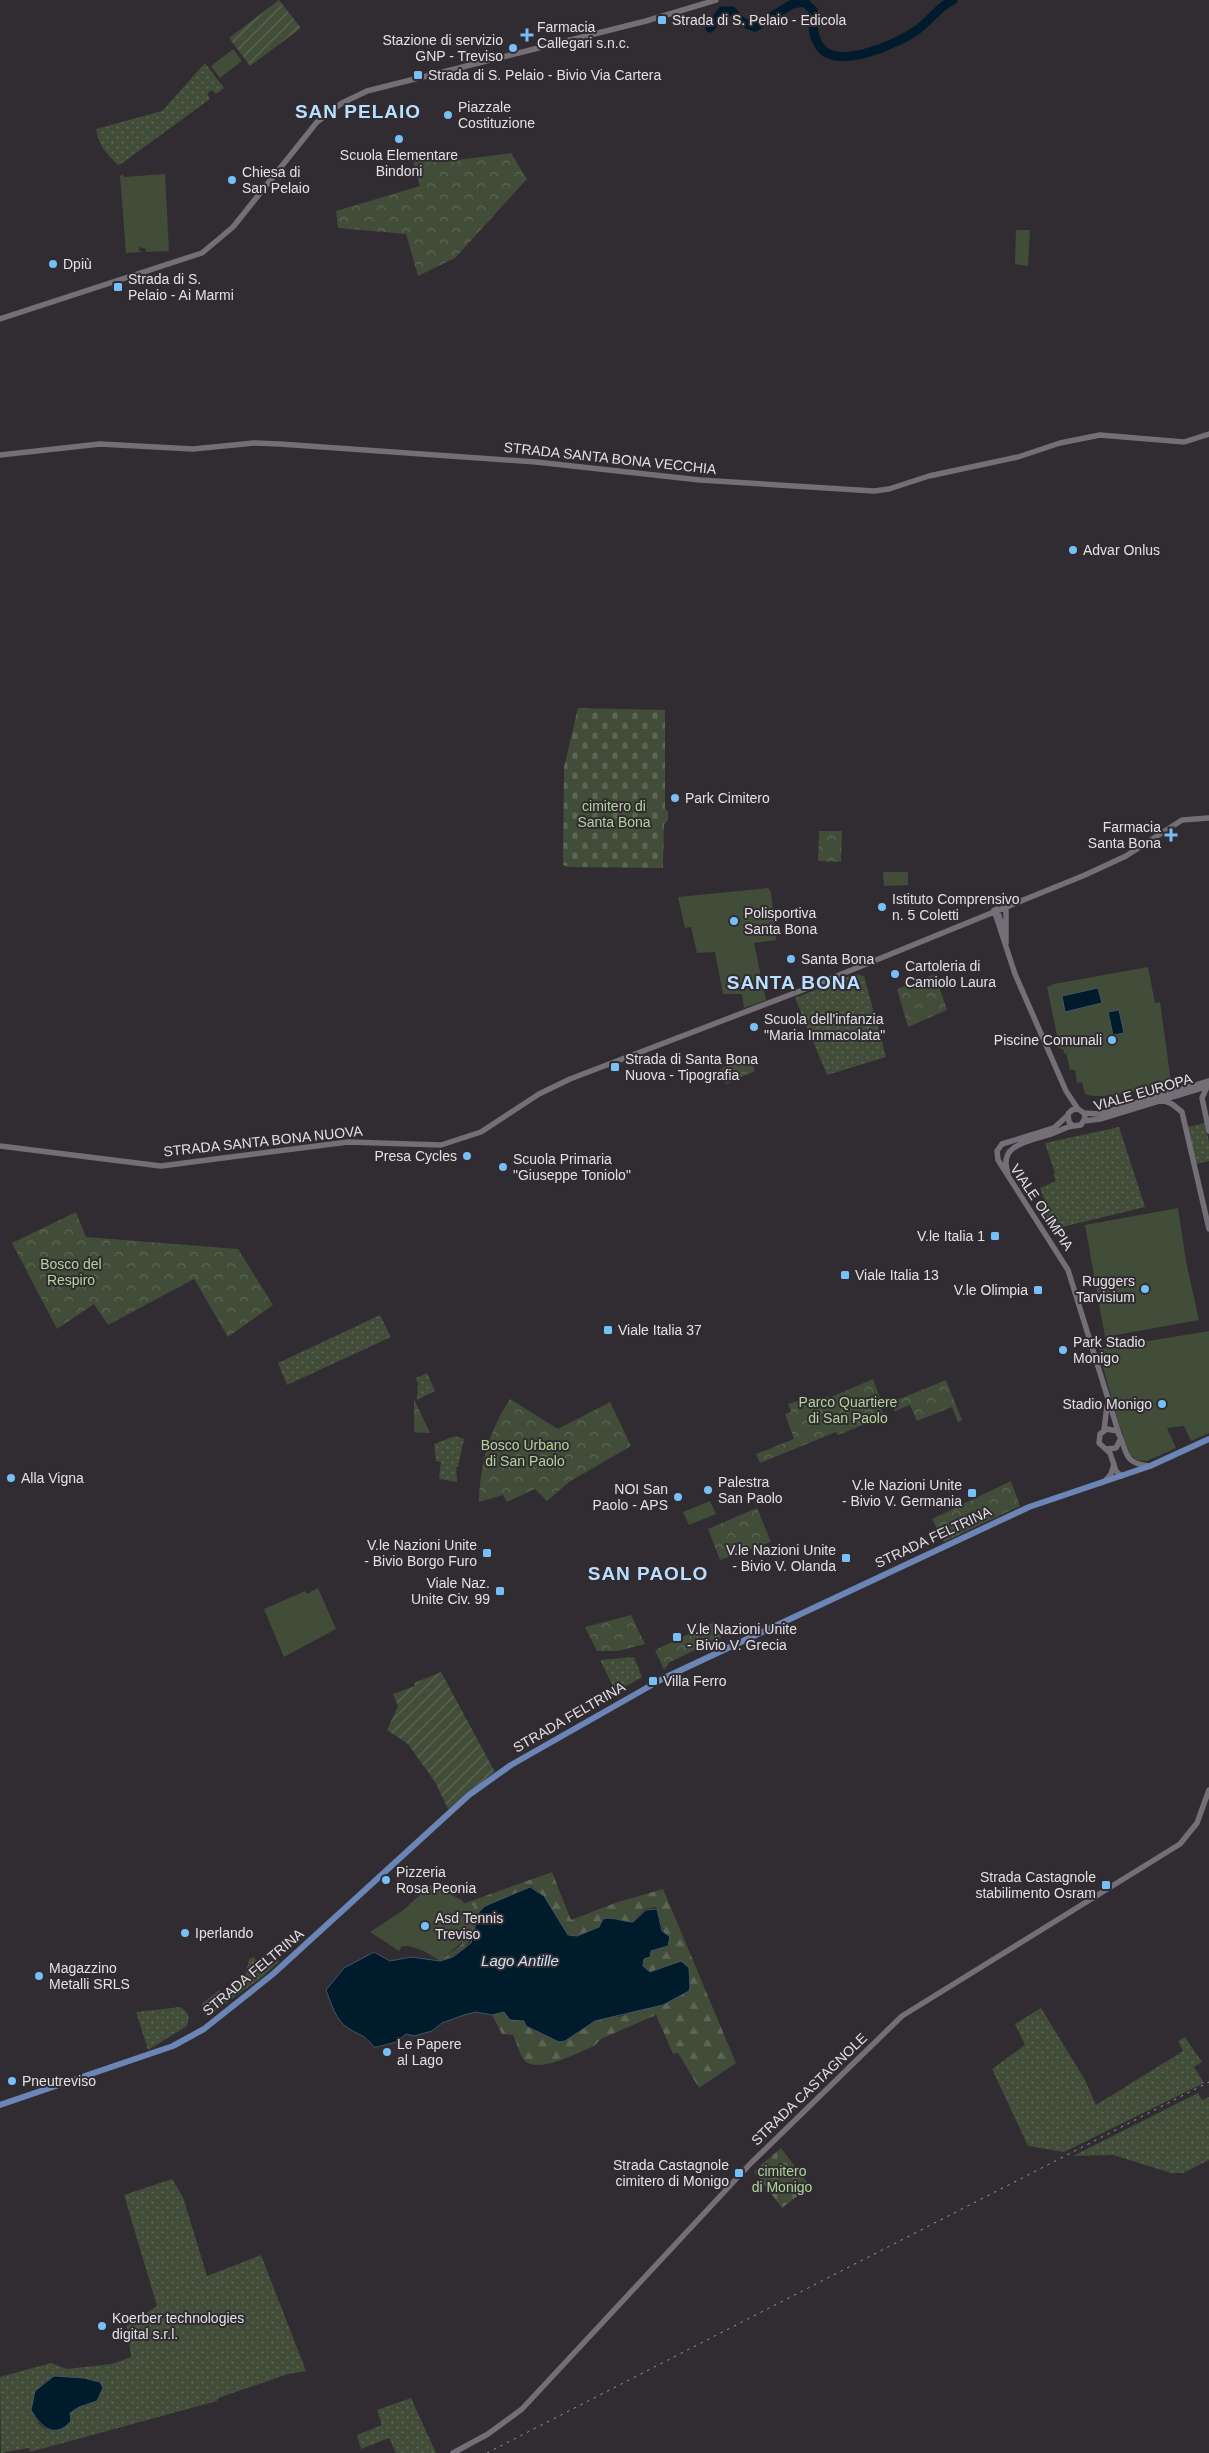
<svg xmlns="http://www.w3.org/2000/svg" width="1209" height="2453" font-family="Helvetica,sans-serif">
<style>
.grass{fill:url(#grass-dots);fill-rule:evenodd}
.forest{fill:url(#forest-firs)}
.cemetery{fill:url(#cemetery-stones)}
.park{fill:url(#park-crowns)}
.garden{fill:url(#garden-furrows)}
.pitch{fill:#414d38}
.water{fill:#001b2c;stroke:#445663}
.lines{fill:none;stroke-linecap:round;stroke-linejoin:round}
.river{stroke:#001b2c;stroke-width:9}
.secondary{stroke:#746f76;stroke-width:5.5}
.primary{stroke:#6b86b6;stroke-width:6}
.rail{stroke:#969397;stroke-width:1;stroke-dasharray:2.5 5;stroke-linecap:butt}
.poi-dot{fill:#77c0f7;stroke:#302c31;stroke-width:2}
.labels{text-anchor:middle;stroke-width:4;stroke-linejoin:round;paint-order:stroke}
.poi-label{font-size:14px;fill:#e3e0e4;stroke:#302c31;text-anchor:start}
.street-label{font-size:14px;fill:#e3e0e4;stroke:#302c31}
.park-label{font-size:14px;fill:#b1d497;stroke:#302c31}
.water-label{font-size:15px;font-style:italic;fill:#cae3f5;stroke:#302c31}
.district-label{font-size:19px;font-weight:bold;letter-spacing:1px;fill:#b8dfff;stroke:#302c31}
</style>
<defs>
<pattern id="grass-dots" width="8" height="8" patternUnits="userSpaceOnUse" patternTransform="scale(1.25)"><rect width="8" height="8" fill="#414d38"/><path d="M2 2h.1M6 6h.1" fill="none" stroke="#5c6655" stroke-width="1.8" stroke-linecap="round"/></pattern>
<pattern id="forest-firs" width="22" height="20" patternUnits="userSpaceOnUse" patternTransform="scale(1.25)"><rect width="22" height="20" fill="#414d38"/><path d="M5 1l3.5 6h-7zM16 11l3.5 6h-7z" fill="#5c6655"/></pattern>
<pattern id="cemetery-stones" width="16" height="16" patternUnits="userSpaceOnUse" patternTransform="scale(1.25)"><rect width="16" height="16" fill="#414d38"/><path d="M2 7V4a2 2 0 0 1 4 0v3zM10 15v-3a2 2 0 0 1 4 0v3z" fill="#5c6655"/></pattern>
<pattern id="park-crowns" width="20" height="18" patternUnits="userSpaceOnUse" patternTransform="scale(1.25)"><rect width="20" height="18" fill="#414d38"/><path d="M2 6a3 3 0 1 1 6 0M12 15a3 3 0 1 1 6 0" fill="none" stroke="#5c6655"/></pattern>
<pattern id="garden-furrows" width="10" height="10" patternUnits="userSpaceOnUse" patternTransform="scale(1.25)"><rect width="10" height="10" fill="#414d38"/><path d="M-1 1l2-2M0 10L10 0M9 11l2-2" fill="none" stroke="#5c6655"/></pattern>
</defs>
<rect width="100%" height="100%" fill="#302c31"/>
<path class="grass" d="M205 63 224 88 216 94 212 90 207 94 210 99 121 164 118 165C106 153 99 146 96 129L162 111Z
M855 974 864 976 886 1057 827 1075 795 998Z
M1205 1123 1209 1142V1161L1196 1164 1187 1127Z
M1119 1127 1145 1207 1050 1230 1035 1208 1045 1201 1040 1188 1056 1181 1053 1174 1055 1173 1045 1143Z
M380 1315 391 1337 287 1385 278 1363Z
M427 1373 435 1391 417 1400 418 1384 416 1378Z
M455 1436 464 1439 458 1467H456L457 1482 439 1479 441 1462 436 1461 434 1444Z
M634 1657 642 1677 616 1692 600 1660Z
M277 1956 279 1962 261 1978 211 2014H205L202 2010V2004L219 1990 222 1994 246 1974 249 1959 254 1957 260 1970Z
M180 2007C189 2013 190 2016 187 2026L148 2050 136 2012Z
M1041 2008 1085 2080 1096 2105 1183 2051 1178 2041 1185 2037 1202 2062 1194 2067 1204 2083 1064 2152 1028 2146 992 2069 1025 2045 1015 2024Z
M1198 2093 1202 2100 1209 2097V2160L1183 2173H1171L1113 2155 1073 2156Z
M172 2179 183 2197 207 2276 261 2255 306 2371 288 2374 218 2398 217 2401 30 2452 29 2448 1 2453 0 2377 51 2363 67 2369 112 2364 131 2357 127 2326 157 2306 124 2195ZM54 2376 89 2405 79 2407 46 2429 40 2425 31 2410 42 2384Z
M411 2398 436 2453H396L389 2438 361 2449 357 2435 382 2425 377 2410Z"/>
<path class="forest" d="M552 1872 571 1920 615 1903 663 1889 736 2063 699 2088 678 2053 673 2054 656 2015 601 2039 594 2046C579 2052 537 2075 524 2060 519 2054 517 2042 513 2035L502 2034 492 2015 504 2012 508 2016 524 2021 526 2026 559 2042 565 2041 595 2021 612 2016 619 2017 645 2008 682 1961 650 1972 643 1967 644 1959 650 1957 651 1951 669 1946C663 1933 661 1921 656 1907L645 1909 633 1922C622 1922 612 1915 602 1919L599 1927 577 1936 567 1935 544 1896 531 1886C521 1891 483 1906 479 1913 476 1918 474 1926 473 1932 469 1948 456 1956 440 1961L462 1944 463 1904Z"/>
<path class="cemetery" d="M578 708 665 710V808L668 812V820L664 824 663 868 569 867 563 865 564 767Z
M781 2148 810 2186 782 2208 754 2171Z"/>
<path class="park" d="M511 153 527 179 455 258 418 276 406 234 338 228 336 211 420 186 413 161 444 154 449 161Z
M819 831H842L841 862 818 861Z
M935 974 947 1010 908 1027 897 989Z
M749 1057 755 1071 726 1084 720 1069Z
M76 1212 86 1237 238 1249 273 1305 228 1337 194 1279 108 1325 94 1304 57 1329 12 1243Z
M873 1379 882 1403 879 1404 883 1413 869 1418 870 1422 838 1435 836 1432 760 1463 756 1454 794 1439 785 1414 791 1412 788 1404 798 1401 800 1406 828 1396 829 1398Z
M946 1380 962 1420 958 1422 952 1407 917 1421 910 1405 895 1411 892 1402Z
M414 1399 430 1433 414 1432Z
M510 1399 558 1429 610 1402 631 1446 569 1482 547 1501 535 1489 507 1502 503 1495 479 1502C480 1464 489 1431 510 1399Z
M1011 1481 1020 1506 944 1542 932 1519Z
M757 1508 771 1542 720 1560 708 1529Z
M631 1615 645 1644 618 1651H597L585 1627Z
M714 1622 721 1638 670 1662 664 1670 655 1650Z"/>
<path class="garden" d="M279 0 301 28 250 66 229 38Z
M441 1672 495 1772 448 1809 435 1782 408 1744 387 1730 398 1706 393 1694 415 1686 414 1683Z"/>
<path class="pitch" d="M233 49 242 61 220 78 211 66Z
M123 174 124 177 165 174 169 251 146 252V249L139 247V251L143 252 126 253 120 176Z
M1016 230H1030L1028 266 1015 264Z
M883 872H908V885L884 886Z
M768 888 771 892 776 940 754 943 766 1000 744 1008 742 994H723L715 952 697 953 691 927 685 928 678 897Z
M1148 967 1155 1003 1160 1002 1171 1082C1150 1086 1104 1102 1085 1094L1082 1082 1077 1083 1075 1070H1070L1066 1053 1064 1054 1063 1049H1060L1047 987 1054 984Z
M1178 1208 1186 1261 1199 1320 1105 1337 1085 1225Z
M1209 1331V1433L1191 1441 1184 1426 1167 1428 1176 1448 1147 1461 1137 1460 1130 1455 1118 1421 1099 1353 1100 1349Z
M710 1501 716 1514 689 1525 683 1512Z
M318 1588 336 1629 284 1657 264 1609 305 1591 307 1594Z
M431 1885 462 1900 464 1904 474 1906 469 1936 440 1961 424 1951 409 1946H402L399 1951 370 1932 402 1911Z"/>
<path class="water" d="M1098 988 1102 1003 1065 1012 1062 996Z
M1119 1010 1124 1033 1113 1035 1108 1012Z
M530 1887 544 1896 568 1935 577 1936 599 1927 603 1919C612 1916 623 1922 633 1922L646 1910 657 1909 662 1931 670 1937 668 1946 651 1951 650 1957 644 1959 643 1966 650 1972 681 1961 689 1968 690 1987 689 1991 663 2005 595 2021 565 2041 559 2042 526 2026 524 2021 510 2020 504 2012 492 2015 476 2012 464 2015 442 2023 432 2031 414 2036 406 2034 396 2042 377 2047H374C364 2034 360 2036 348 2028 336 2021 331 2003 326 1990L344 1968 374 1952 390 1961 411 1957 440 1961 453 1957 471 1943 479 1912 485 1906Z
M54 2376 84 2378 100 2382 103 2388 97 2401 79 2407 70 2413 71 2421C54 2441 40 2425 31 2410L35 2391Z"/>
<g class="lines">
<path class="river" d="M710 28 722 11H732L742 22 755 27 792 4 804 2 813 10C813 23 812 36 820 47 838 71 899 43 917 30 930 21 939 6 953 0"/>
<path class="secondary" d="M0 319 202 253 233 227 317 122 342 103 367 91 646 21 716 0
M0 455 100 444 193 449 254 443 280 444 536 462 700 480 874 491 889 489 929 476 1018 457 1060 443 1100 435 1184 442 1209 434
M1006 906V943
M997 909 1002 926
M994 910 1015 974 1066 1091 1078 1109
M1207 1087 1202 1098 1209 1131
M1162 1100 1172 1104 1182 1112 1209 1229
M1084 1113 1085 1118 1081 1125 1073 1126 1069 1122 1068 1114 1072 1110 1078 1109 1084 1113 1100 1114 1209 1081
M1067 1116 1054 1128 1002 1144 997 1151 998 1160 1068 1270 1119 1434
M1084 1121 1100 1119 1209 1086
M0 1146 161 1166 348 1142 441 1145 481 1132 539 1094 570 1079 800 991 1085 875 1126 856 1182 820 1209 818
M1008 1173C997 1144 1031 1141 1051 1134 1058 1132 1065 1127 1073 1126
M1104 1430 1107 1406
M1106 1449 1116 1448 1120 1440
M1121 1476 1116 1471 1110 1453 1099 1443 1100 1434 1107 1429 1117 1431C1129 1450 1120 1463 1150 1466
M1105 1481 1111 1474 1114 1464
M453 2453 488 2434 522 2409 751 2163 902 2016 1180 1844 1197 1823 1209 1790"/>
<path class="primary" d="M0 2105 173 2046 204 2029 273 1974 469 1795 511 1765 664 1678 1029 1507 1150 1466 1209 1439"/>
<path class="rail" d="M487 2453 1209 2082"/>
</g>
<g class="poi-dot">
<rect x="657" y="15" width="10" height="10" rx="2.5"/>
<path d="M524.5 27.5h5v5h5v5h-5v5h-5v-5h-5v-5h5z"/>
<circle cx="513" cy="48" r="5"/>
<rect x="413" y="70" width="10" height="10" rx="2.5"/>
<circle cx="448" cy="115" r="5"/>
<circle cx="399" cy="139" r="5"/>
<circle cx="232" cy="180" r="5"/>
<circle cx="53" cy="264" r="5"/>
<rect x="113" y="282" width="10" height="10" rx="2.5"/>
<circle cx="1073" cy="550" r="5"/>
<circle cx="675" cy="798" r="5"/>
<path d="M1168.5 827.5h5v5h5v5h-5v5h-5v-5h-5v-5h5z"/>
<circle cx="882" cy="907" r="5"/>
<circle cx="734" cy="921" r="5"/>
<circle cx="791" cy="959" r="5"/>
<circle cx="895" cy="974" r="5"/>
<circle cx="754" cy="1027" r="5"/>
<circle cx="1112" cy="1040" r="5"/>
<rect x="610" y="1062" width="10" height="10" rx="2.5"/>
<circle cx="467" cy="1156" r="5"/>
<circle cx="503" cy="1167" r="5"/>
<rect x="990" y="1231" width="10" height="10" rx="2.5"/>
<rect x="840" y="1270" width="10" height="10" rx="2.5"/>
<circle cx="1145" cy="1289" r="5"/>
<rect x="1033" y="1285" width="10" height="10" rx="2.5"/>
<rect x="603" y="1325" width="10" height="10" rx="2.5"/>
<circle cx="1063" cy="1350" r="5"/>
<circle cx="1162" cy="1404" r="5"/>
<circle cx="11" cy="1478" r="5"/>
<circle cx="708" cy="1490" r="5"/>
<rect x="967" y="1488" width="10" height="10" rx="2.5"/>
<circle cx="678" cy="1497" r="5"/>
<rect x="482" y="1548" width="10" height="10" rx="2.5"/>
<rect x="841" y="1553" width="10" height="10" rx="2.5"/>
<rect x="495" y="1586" width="10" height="10" rx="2.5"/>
<rect x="672" y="1632" width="10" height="10" rx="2.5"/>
<rect x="648" y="1676" width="10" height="10" rx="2.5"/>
<circle cx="386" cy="1880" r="5"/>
<rect x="1101" y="1880" width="10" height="10" rx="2.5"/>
<circle cx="425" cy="1926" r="5"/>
<circle cx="185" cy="1933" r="5"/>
<circle cx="39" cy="1976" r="5"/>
<circle cx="387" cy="2052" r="5"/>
<circle cx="12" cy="2081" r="5"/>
<rect x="734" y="2168" width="10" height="10" rx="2.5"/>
<circle cx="102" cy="2326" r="5"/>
</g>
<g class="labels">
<g class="poi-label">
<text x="672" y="25">Strada di S. Pelaio - Edicola</text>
<text x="537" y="32">Farmacia<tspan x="537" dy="16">Callegari s.n.c.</tspan></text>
<text x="503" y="45" text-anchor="end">Stazione di servizio<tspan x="503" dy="16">GNP - Treviso</tspan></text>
<text x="428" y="80">Strada di S. Pelaio - Bivio Via Cartera</text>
<text x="458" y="112">Piazzale<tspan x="458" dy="16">Costituzione</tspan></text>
<text x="399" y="160" text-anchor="middle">Scuola Elementare<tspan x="399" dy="16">Bindoni</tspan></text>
<text x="242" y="177">Chiesa di<tspan x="242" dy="16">San Pelaio</tspan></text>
<text x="63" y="269">Dpiù</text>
<text x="128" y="284">Strada di S.<tspan x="128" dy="16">Pelaio - Ai Marmi</tspan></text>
<text x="1083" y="555">Advar Onlus</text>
<text x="685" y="803">Park Cimitero</text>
<text x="1161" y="832" text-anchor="end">Farmacia<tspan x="1161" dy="16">Santa Bona</tspan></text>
<text x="892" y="904">Istituto Comprensivo<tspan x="892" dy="16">n. 5 Coletti</tspan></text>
<text x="744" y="918">Polisportiva<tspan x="744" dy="16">Santa Bona</tspan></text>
<text x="801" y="964">Santa Bona</text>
<text x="905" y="971">Cartoleria di<tspan x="905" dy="16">Camiolo Laura</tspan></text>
<text x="764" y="1024">Scuola dell'infanzia<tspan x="764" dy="16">"Maria Immacolata"</tspan></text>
<text x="1102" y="1045" text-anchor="end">Piscine Comunali</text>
<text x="625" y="1064">Strada di Santa Bona<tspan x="625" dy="16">Nuova - Tipografia</tspan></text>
<text x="457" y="1161" text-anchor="end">Presa Cycles</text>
<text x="513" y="1164">Scuola Primaria<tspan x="513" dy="16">"Giuseppe Toniolo"</tspan></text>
<text x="985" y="1241" text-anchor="end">V.le Italia 1</text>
<text x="855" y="1280">Viale Italia 13</text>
<text x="1135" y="1286" text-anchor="end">Ruggers<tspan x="1135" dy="16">Tarvisium</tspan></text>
<text x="1028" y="1295" text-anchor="end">V.le Olimpia</text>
<text x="618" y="1335">Viale Italia 37</text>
<text x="1073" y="1347">Park Stadio<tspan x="1073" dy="16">Monigo</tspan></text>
<text x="1152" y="1409" text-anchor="end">Stadio Monigo</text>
<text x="21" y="1483">Alla Vigna</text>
<text x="718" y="1487">Palestra<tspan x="718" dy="16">San Paolo</tspan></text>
<text x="962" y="1490" text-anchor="end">V.le Nazioni Unite<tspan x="962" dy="16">- Bivio V. Germania</tspan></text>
<text x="668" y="1494" text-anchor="end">NOI San<tspan x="668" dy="16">Paolo - APS</tspan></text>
<text x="477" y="1550" text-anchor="end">V.le Nazioni Unite<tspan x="477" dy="16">- Bivio Borgo Furo</tspan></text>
<text x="836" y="1555" text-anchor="end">V.le Nazioni Unite<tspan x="836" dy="16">- Bivio V. Olanda</tspan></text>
<text x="490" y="1588" text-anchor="end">Viale Naz.<tspan x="490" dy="16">Unite Civ. 99</tspan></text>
<text x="687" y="1634">V.le Nazioni Unite<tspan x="687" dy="16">- Bivio V. Grecia</tspan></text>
<text x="663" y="1686">Villa Ferro</text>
<text x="396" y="1877">Pizzeria<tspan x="396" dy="16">Rosa Peonia</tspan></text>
<text x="1096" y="1882" text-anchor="end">Strada Castagnole<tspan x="1096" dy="16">stabilimento Osram</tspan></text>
<text x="435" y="1923">Asd Tennis<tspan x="435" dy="16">Treviso</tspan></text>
<text x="195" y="1938">Iperlando</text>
<text x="49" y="1973">Magazzino<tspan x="49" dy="16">Metalli SRLS</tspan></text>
<text x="397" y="2049">Le Papere<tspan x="397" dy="16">al Lago</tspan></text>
<text x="22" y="2086">Pneutreviso</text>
<text x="729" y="2170" text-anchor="end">Strada Castagnole<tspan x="729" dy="16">cimitero di Monigo</tspan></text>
<text x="112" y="2323">Koerber technologies<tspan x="112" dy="16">digital s.r.l.</tspan></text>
</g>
<g class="street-label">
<text transform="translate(610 458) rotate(6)" y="5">STRADA SANTA BONA VECCHIA</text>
<text transform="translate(1143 1092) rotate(-16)" y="5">VIALE EUROPA</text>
<text transform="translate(263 1141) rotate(-6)" y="5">STRADA SANTA BONA NUOVA</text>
<text transform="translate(1042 1207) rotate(56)" y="5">VIALE OLIMPIA</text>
<text transform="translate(933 1537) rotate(-25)" y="5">STRADA FELTRINA</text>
<text transform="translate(569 1717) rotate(-30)" y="5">STRADA FELTRINA</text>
<text transform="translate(253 1972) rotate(-40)" y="5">STRADA FELTRINA</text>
<text transform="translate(809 2089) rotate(-44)" y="5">STRADA CASTAGNOLE</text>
</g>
<g class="park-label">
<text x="614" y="811">cimitero di<tspan x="614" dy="16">Santa Bona</tspan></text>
<text x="71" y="1269">Bosco del<tspan x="71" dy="16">Respiro</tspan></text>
<text x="848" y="1407">Parco Quartiere<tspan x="848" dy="16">di San Paolo</tspan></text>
<text x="525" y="1450">Bosco Urbano<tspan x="525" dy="16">di San Paolo</tspan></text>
<text x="782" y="2176">cimitero<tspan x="782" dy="16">di Monigo</tspan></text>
</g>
<g class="water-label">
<text x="520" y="1966">Lago Antille</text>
</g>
<g class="district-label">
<text x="358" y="118">SAN PELAIO</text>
<text x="794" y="989">SANTA BONA</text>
<text x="648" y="1580">SAN PAOLO</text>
</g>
</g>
</svg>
